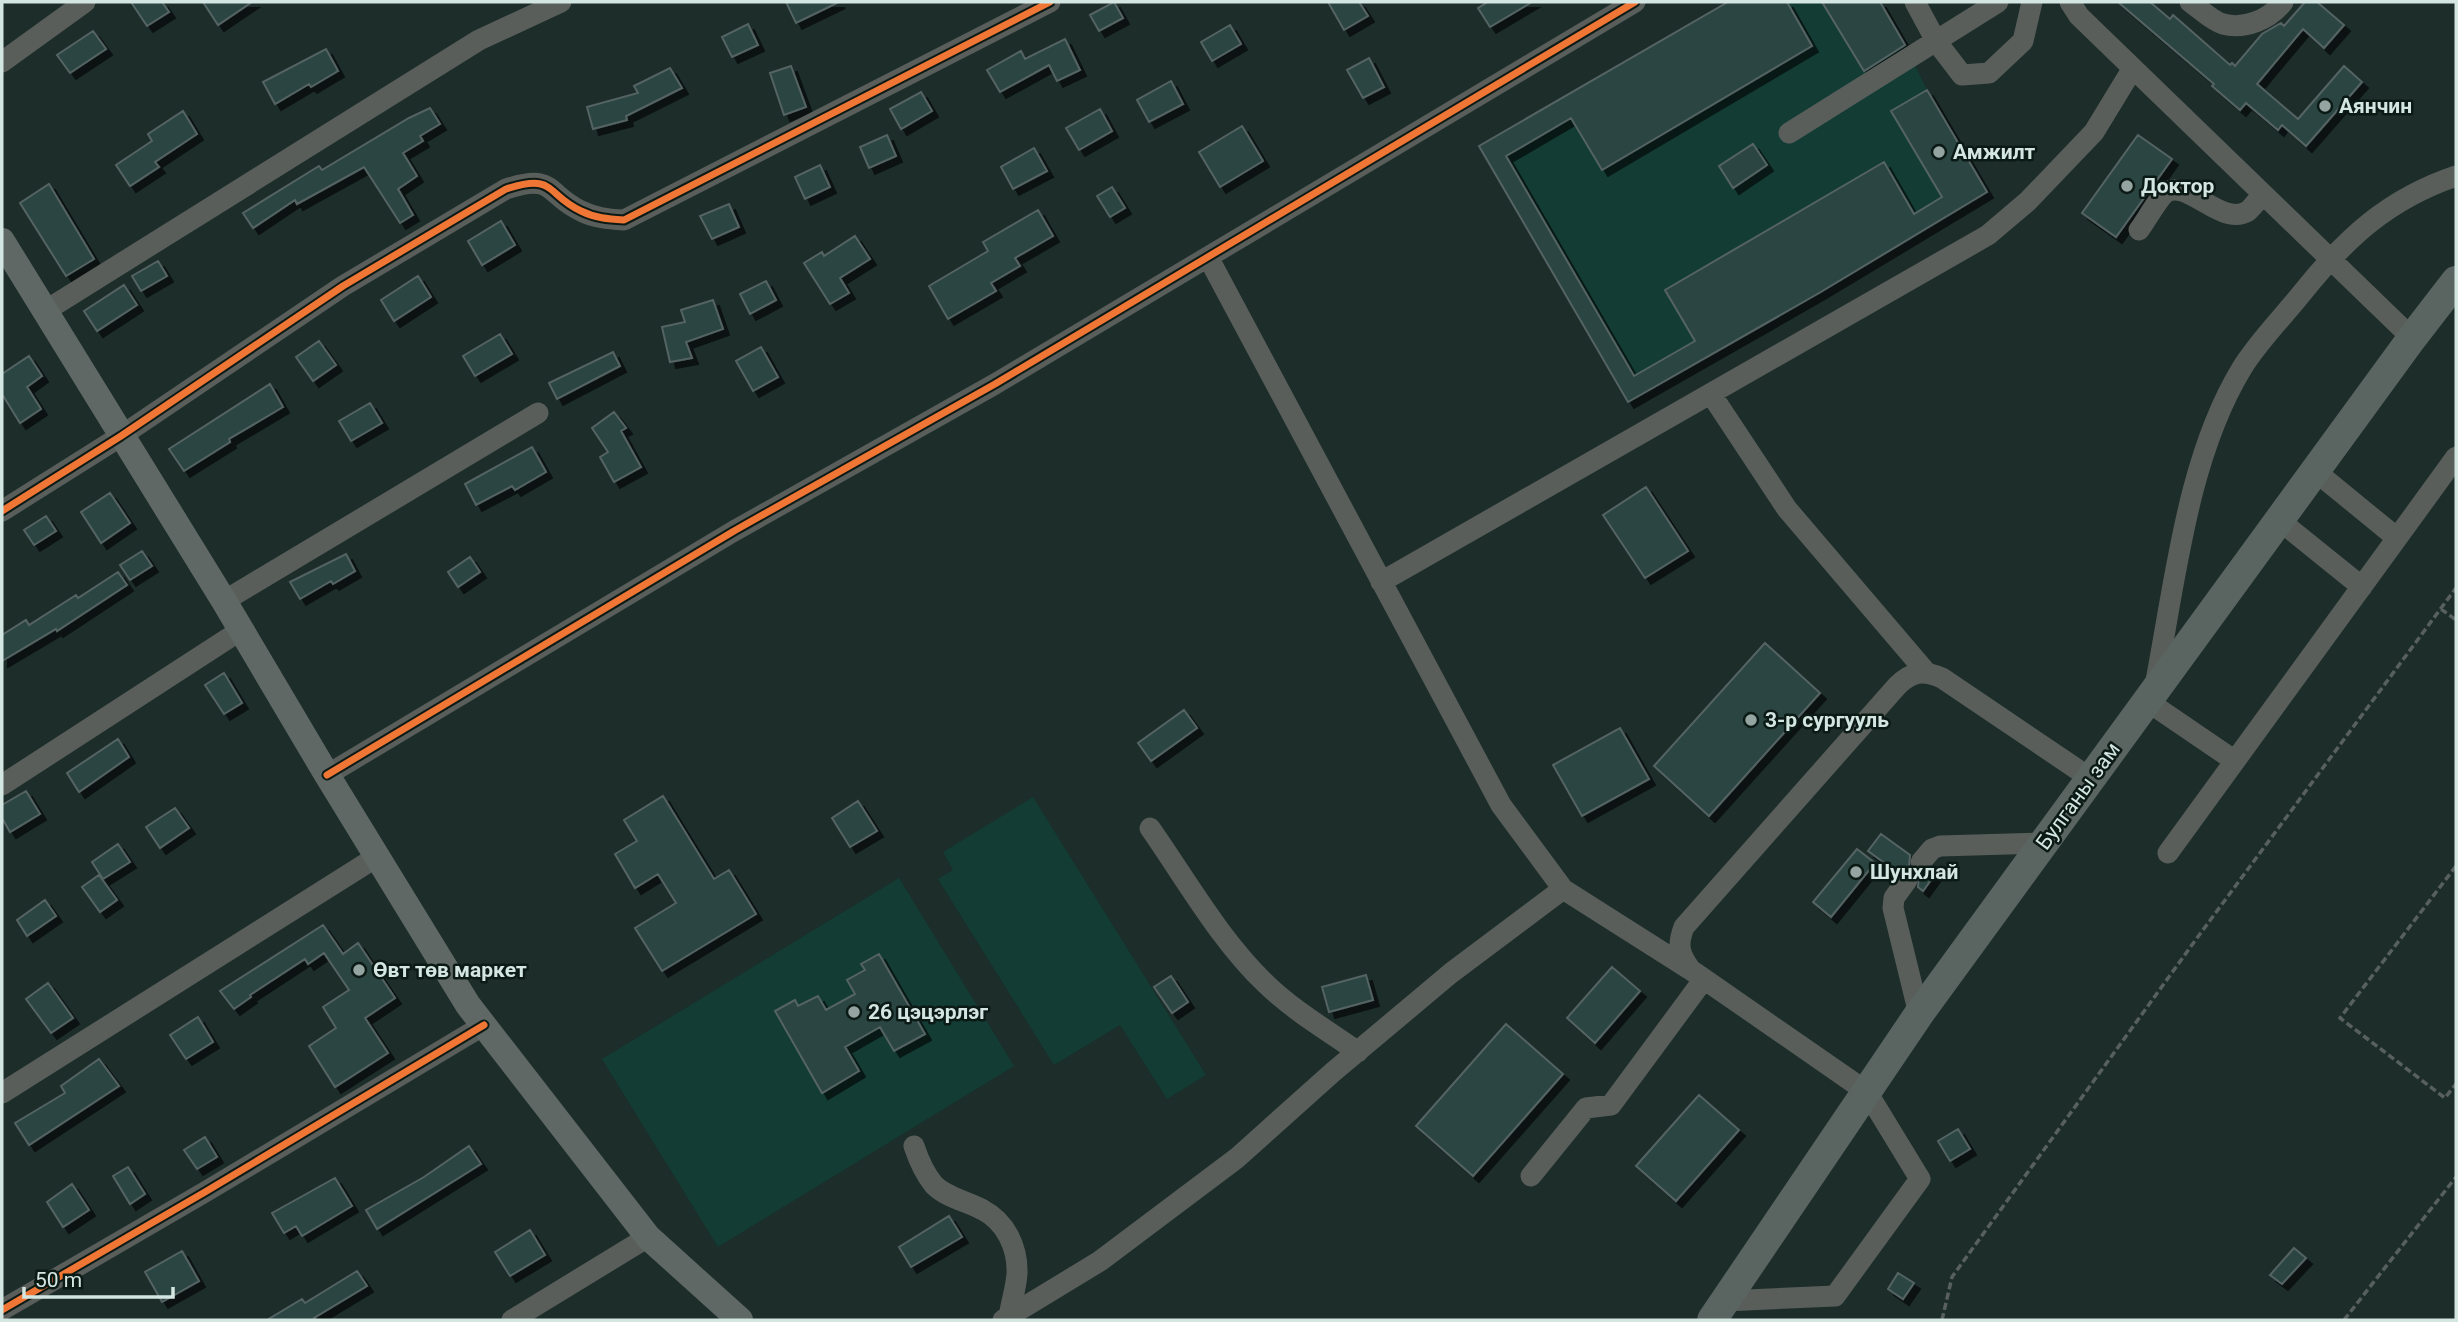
<svg xmlns="http://www.w3.org/2000/svg" width="2458" height="1322" font-family="Roboto,sans-serif">
<style>
.built{fill:#123c34}
.building{fill:#294443;stroke:#556363;stroke-width:2;filter:url(#shadow)}
.lines{fill:none;stroke-linecap:round;stroke-linejoin:round}
.path{stroke:#58605d;stroke-width:3.5;stroke-dasharray:7 3.5;stroke-linecap:butt}
.minor{stroke:#595e5b;stroke-width:21}
.major{stroke:#5f6864;stroke-width:26}
.highway{stroke:#5a6460;stroke-width:30}
.cycleway-casing{stroke:#0c1a16;stroke-width:11}
.cycleway{stroke:#f07635;stroke-width:7}
.poi-dot{fill:#94a5a1;stroke:#0c1a16;stroke-width:2.5}
.labels{text-anchor:middle;stroke-width:5;stroke-linejoin:round;paint-order:stroke}
.poi-label{font-size:21px;font-weight:bold;fill:#d4e6e1;stroke:#0c1a16;text-anchor:start}
.street-label{font-size:21px;fill:#d4e6e1;stroke:#0c1a16}
</style>
<defs>
<filter id="shadow"><feDropShadow dx="6" dy="6" stdDeviation="0" flood-color="#0009"/></filter>
</defs>
<rect width="100%" height="100%" fill="#1c2d2a"/>
<path class="built" d="M1730 2H1880L1906 46 1927 90 1987 192 1628 402 1479 146Z
M1033 797 1206 1075 1167 1099 1120 1025 1054 1065 938 879 953 870 943 852Z
M899 878 1014 1066 718 1247 602 1059Z"/>
<path class="building" d="M131 2H162L169 12 147 26Z
M203 2H252L218 25Z
M786 2H839L796 23Z
M1114 2 1123 18 1099 31 1090 15Z
M1328 2H1359L1368 16 1344 30Z
M1488 2H1532L1490 27 1478 8Z
M1728 2H1787L1812 46 1602 170 1571 118 1506 156 1634 376 1695 341 1665 290 1884 162 1914 214 1942 197 1891 111 1927 90 1987 192 1819 293 1628 402 1479 146Z
M1822 2H1880L1905 45 1864 71Z
M2118 2H2150L2170 19 2173 15 2230 65 2232 63 2235 66 2262 34 2281 23 2284 26 2305 2H2317L2344 25 2324 48 2303 29 2257 84 2298 119 2344 66 2362 82 2306 146 2282 125 2278 130 2246 103 2240 110 2212 86 2214 84Z
M748 24 758 45 732 57 722 37Z
M1230 25 1241 44 1212 61 1201 42Z
M93 31 106 49 70 73 57 55Z
M1065 39 1080 70 1057 81 1049 65 1000 92 987 70 1021 51 1025 59Z
M326 49 338 71 311 87 309 84 275 104 263 82Z
M1369 58 1384 87 1363 98 1347 70Z
M791 66 806 107 784 115 770 73Z
M670 68 682 88 626 116 627 120 593 129 587 107 638 93 634 86Z
M1171 81 1183 104 1149 122 1137 100Z
M921 92 932 111 901 129 890 109Z
M430 108 440 124 420 136 423 141 403 153 417 176 398 189 413 215 400 223 364 167 297 204 295 200 253 228 243 213 319 166 322 170 409 118Z
M1100 109 1112 131 1079 150 1066 128Z
M183 111 197 134 155 162 159 167 130 186 116 165 152 141 148 134Z
M1242 126 1263 161 1220 187 1199 152Z
M887 135 896 156 869 168 860 147Z
M2138 135 2172 159 2116 237 2082 213Z
M1753 144 1767 165 1733 188 1719 166Z
M1034 148 1047 171 1013 189 1001 167Z
M820 165 830 187 805 199 795 177Z
M49 184 94 259 66 276 20 203Z
M1112 187 1125 208 1110 217 1097 196Z
M729 204 739 227 712 239 700 216Z
M1038 210 1053 236 1015 258 1020 266 991 283 996 291 948 319 929 286 988 251 983 242Z
M501 221 515 245 482 265 468 241Z
M855 236 870 259 840 278 849 293 830 304 804 263 822 252 824 256Z
M158 261 167 276 141 291 132 276Z
M418 276 431 297 394 321 381 300Z
M766 281 776 300 750 314 740 294Z
M124 285 137 305 97 331 84 311Z
M713 300 723 329 686 342 692 358 670 362 662 327 685 322 681 310Z
M500 334 512 354 475 376 463 356Z
M319 341 336 365 313 381 296 357Z
M761 347 778 377 753 391 736 361Z
M613 352 620 366 557 399 549 383Z
M29 356 42 376 27 387 41 409 20 423 2 394V374Z
M270 384 283 407 229 439 230 442 184 471 169 449Z
M370 403 382 423 351 441 339 421Z
M614 412 626 428 621 431 641 467 614 482 600 457 608 452 592 428Z
M532 447 546 472 515 490 512 486 476 505 465 484Z
M1646 487 1688 551 1645 578 1603 515Z
M110 493 130 523 101 543 81 512Z
M46 516 56 531 34 545 24 530Z
M142 551 152 566 130 580 120 565Z
M346 554 355 571 333 584 331 581 300 599 290 582Z
M470 557 480 572 458 587 448 572Z
M118 572 127 585 57 631 56 629 2 661V635L26 620 29 625 76 595 78 598Z
M1765 643 1820 693 1709 816 1654 766Z
M224 673 242 703 224 714 205 685Z
M1184 710 1197 728 1151 761 1138 743Z
M1620 728 1649 779 1582 816 1553 765Z
M118 739 129 757 79 792 67 773Z
M26 791 40 814 10 832 2 818V805Z
M663 796 714 879 729 870 756 914 662 971 635 928 676 903 658 874 635 888 615 854 637 841 624 820Z
M858 801 877 831 850 847 832 818Z
M175 808 189 828 160 848 146 827Z
M1881 834 1910 855 1909 867 1902 868 1897 872 1868 851Z
M118 844 130 862 103 879 92 862Z
M1857 849 1875 863 1831 917 1813 902Z
M1931 870 1936 873 1923 891 1918 887 1919 875 1926 874Z
M99 875 117 900 100 912 82 887Z
M45 900 56 916 27 936 17 920Z
M323 925 343 954 358 943 395 998 365 1018 388 1053 335 1087 309 1046 336 1028 323 1007 349 990 324 953 308 964 305 959 250 995 251 997 234 1009 220 991Z
M879 954 925 1034 894 1051 880 1027 845 1047 859 1071 822 1093 775 1011 795 1000 798 1006 818 996 826 1010 855 994 847 980 865 970 861 964Z
M1612 967 1640 991 1595 1043 1567 1018Z
M1366 975 1373 1000 1329 1012 1322 987Z
M1171 976 1188 1002 1172 1013 1154 987Z
M48 983 73 1018 51 1033 26 999Z
M198 1017 213 1042 186 1059 170 1035Z
M1506 1024 1563 1074 1473 1176 1416 1126Z
M99 1059 119 1086 29 1145 15 1123 65 1093 61 1086Z
M1699 1095 1739 1130 1676 1201 1636 1166Z
M1958 1129 1970 1149 1950 1161 1938 1141Z
M205 1137 217 1157 197 1169 184 1150Z
M469 1146 481 1164 377 1229 366 1210 424 1177Z
M128 1167 145 1194 130 1204 113 1176Z
M335 1178 352 1206 302 1236 296 1226 284 1233 272 1213Z
M72 1184 89 1210 63 1227 47 1202Z
M949 1216 962 1237 911 1267 899 1247Z
M530 1230 545 1255 510 1276 495 1252Z
M2294 1248 2306 1258 2282 1284 2270 1275Z
M182 1251 199 1281 162 1302 145 1272Z
M357 1271 367 1286 314 1318 316 1320H267L302 1299 305 1303Z
M1898 1273 1914 1283 1903 1299 1888 1289Z"/>
<g class="lines">
<path class="path" d="M2441 609 2456 620
M2456 866 2340 1018 2445 1098 2456 1084
M1942 1320 1952 1277 2197 938 2456 588
M2344 1320 2456 1177"/>
<path class="minor" d="M1915 2 1936 41 1962 75 1989 73 2023 41 2032 2
M2070 2 2079 16 2412 338
M2190 2C2199 8 2212 21 2223 24 2245 30 2270 19 2283 2
M2 62 85 2
M1789 133 1998 2
M2139 230C2146 221 2157 200 2165 193 2187 177 2221 228 2248 211 2253 207 2258 199 2263 194
M1208 257 1501 805 1563 889 1689 969
M45 311 479 40 561 2
M1711 394 1787 509 1926 672
M2315 471 2397 538
M2 511 121 436 343 286 506 189C556 173 545 194 581 211 595 218 608 219 624 220L1050 2
M2279 520 2362 587
M1381 582 1988 235 2028 201 2094 132 2133 68
M224 601 538 413
M2155 686C2175 583 2187 458 2242 368 2258 342 2282 318 2302 293 2346 238 2388 199 2456 176
M2147 701 2235 761
M327 775 734 531 995 384 1635 2
M2 785 241 630
M1150 828C1187 881 1220 940 1266 984 1294 1011 1327 1030 1358 1052
M2168 853 2456 457
M1921 862 1932 849 1940 846 2043 843
M1907 880 1894 898 1893 908 1919 1014
M2 1093 378 856
M914 1146C919 1161 924 1173 934 1185 947 1198 967 1201 983 1210 1006 1222 1018 1248 1017 1274 1016 1288 1011 1303 1009 1317
M1531 1176 1586 1108 1611 1105 1704 979
M1725 1301 1835 1296 1920 1179 1867 1092 1691 970C1679 954 1677 945 1684 927L1897 686C1912 671 1923 670 1942 678L2090 778
M2 1310 205 1192 484 1025
M512 1320 648 1237
M1003 1320 1100 1261 1237 1158 1333 1072 1451 973 1563 889"/>
<path class="major" d="M2 241 224 601 327 775 468 1005 648 1237 740 1320"/>
<path class="highway" d="M1712 1320 1919 1014 2412 338 2456 281"/>
<g class="cycleway-casing">
<path id="cycleway" d="M2 511 121 436 343 286 506 189C556 173 545 194 581 211 595 218 608 219 624 220L1050 2
M327 775 734 531 995 384 1635 2
M2 1310 205 1192 484 1025"/>
</g>
<use href="#cycleway" class="cycleway"/>
</g>
<g class="poi-dot">
<circle cx="2325" cy="106" r="7"/>
<circle cx="1939" cy="152" r="7"/>
<circle cx="2127" cy="186" r="7"/>
<circle cx="1751" cy="720" r="7"/>
<circle cx="1856" cy="872" r="7"/>
<circle cx="359" cy="970" r="7"/>
<circle cx="854" cy="1012" r="7"/>
</g>
<g class="labels">
<g class="poi-label">
<text x="2339" y="113">Аянчин</text>
<text x="1953" y="159">Амжилт</text>
<text x="2141" y="193">Доктор</text>
<text x="1765" y="727">3-р сургууль</text>
<text x="1870" y="879">Шунхлай</text>
<text x="373" y="977">Өвт төв маркет</text>
<text x="868" y="1019">26 цэцэрлэг</text>
</g>
<g class="street-label">
<text transform="translate(2078 796) rotate(-54)" y="7">Булганы зам</text>
</g>
</g>
<rect width="2458" height="1322" fill="none" stroke="#d4e6e1" stroke-width="7"/>
<path d="M24 1287v10h149v-10" fill="none" stroke="#d4e6e1" stroke-width="3.5"/>
<text x="35" y="1287" font-size="21" fill="#d4e6e1" stroke="#0c1a16" stroke-width="5" paint-order="stroke">50 m</text>
</svg>
